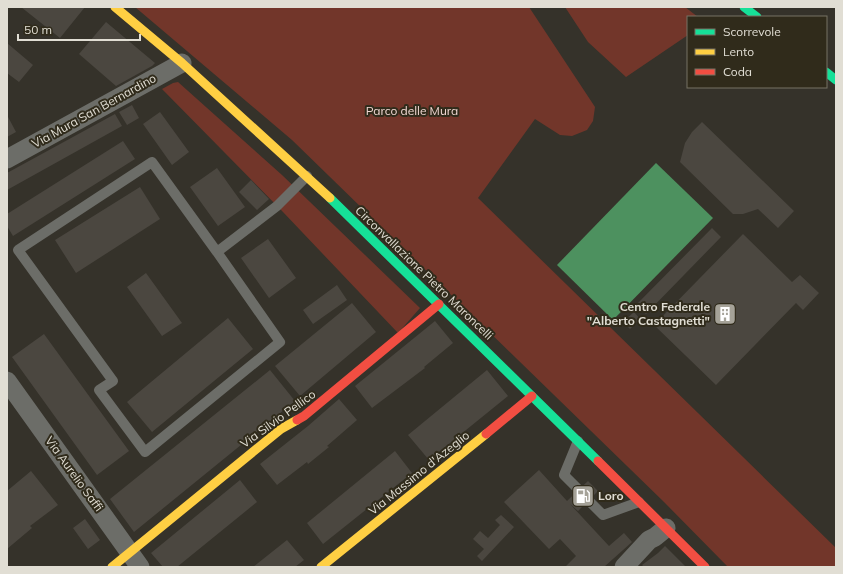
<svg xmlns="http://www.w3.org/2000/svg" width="843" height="574" font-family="Mulish,sans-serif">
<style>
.green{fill:#72362a}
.water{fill:#4d915f}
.building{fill:#4b4740}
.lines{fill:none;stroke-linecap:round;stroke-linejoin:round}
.lane{stroke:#6c6d68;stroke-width:10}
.street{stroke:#6c6d68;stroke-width:19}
.fast{stroke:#16e098;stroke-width:9}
.slow{stroke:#ffcf43;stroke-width:9}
.jam{stroke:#f24e42;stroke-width:9}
.labels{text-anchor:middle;stroke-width:4;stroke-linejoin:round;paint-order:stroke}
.street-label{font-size:12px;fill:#e1ded4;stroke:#302b1b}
.park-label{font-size:12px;fill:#f1d8d3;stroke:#302b1b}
.poi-label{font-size:12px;font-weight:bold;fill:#e1ded4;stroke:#302b1b;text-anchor:end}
</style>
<rect width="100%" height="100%" fill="#35322a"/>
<path class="green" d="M135 7H529L595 107 593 121 587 130 572 136 560 135 535 119 478 198 836 548V567H728L664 502 292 140Z
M565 7H685L698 17H688V35L626 77 588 42Z
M178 82 282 175 420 308 398 333 283 212 162 89 173 83Z"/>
<path class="water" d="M656 163 713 218 613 320 557 265Z"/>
<path class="building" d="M21 7H85L60 38Z
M106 22 155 63 152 66 116 86 79 54Z
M7 43 33 65 19 82 7 73Z
M132 105 139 118 127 125 119 112Z
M160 112 189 152 172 165 143 124Z
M115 114 122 126 7 190V173Z
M7 115 16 132 7 137Z
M702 122 794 211 778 228 758 209 743 214H733L680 162 685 143 692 132Z
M123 141 135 159 13 236 7 226V214Z
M217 168 245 207 218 226 190 187Z
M251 180 269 199 257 210 239 192Z
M140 187 160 219 76 273 55 240Z
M712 228 721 237 646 314 636 305Z
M743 234 792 282 800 275 819 293 803 310 796 303 716 385 654 325Z
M268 239 296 278 269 298 241 258Z
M146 273 182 323 162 336 127 287Z
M337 285 347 300 313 324 303 310Z
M352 303 376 332 300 396 275 366Z
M634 312 640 319 630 329 623 322Z
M228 318 253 349 152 432 127 402Z
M435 321 453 343 424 367 425 368 372 408 355 386Z
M44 334 129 451 97 475 12 357Z
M270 370 295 401 134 532 110 499Z
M487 370 508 396 429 460 408 435Z
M339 399 357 420 327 446 329 447 308 464 307 462 277 485 260 464 308 426Z
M395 451 412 473 323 544 307 523Z
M539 470 567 501 588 481 598 491 578 511 570 504 609 546 624 533 632 542 604 567H565L576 556 560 539 549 549 504 502Z
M31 471 58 505 30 526 32 528 7 549V491Z
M240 480 257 502 177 567H163L151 553Z
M501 515 514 527 482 561 477 556 484 549 473 539 480 531 488 538 500 525 495 520Z
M85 519 100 540 88 549 73 528Z
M287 540 304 560 295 567H253Z
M665 546 686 567H644L642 565 658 553Z"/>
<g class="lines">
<path class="lane" d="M217 252 280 342 145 452 99 390 113 381 18 250 152 162 217 252 277 206 307 176
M578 441 564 475 579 490
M588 500 603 515 639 502"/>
<path class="street" d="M7 159 182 63
M7 381 140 567
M624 567 649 540 655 537 666 528"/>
<path class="fast" d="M744 7 757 17
M826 72 836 80
M330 198 598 461"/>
<path class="slow" d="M115 7 182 63 330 198
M112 567 281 429 297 420
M321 567 486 434"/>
<path class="jam" d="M297 420 304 416 439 304
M486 434 532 396
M598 461 705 567"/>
</g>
<defs>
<g id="building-square" transform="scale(1.15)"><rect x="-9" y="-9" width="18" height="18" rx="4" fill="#a5a298" stroke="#302b1b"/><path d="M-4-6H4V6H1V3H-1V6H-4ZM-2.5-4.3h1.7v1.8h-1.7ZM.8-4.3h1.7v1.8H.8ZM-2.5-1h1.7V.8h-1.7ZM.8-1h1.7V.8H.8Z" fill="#fff"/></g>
<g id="fuel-square" transform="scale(1.15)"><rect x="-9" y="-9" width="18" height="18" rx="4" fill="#a5a298" stroke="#302b1b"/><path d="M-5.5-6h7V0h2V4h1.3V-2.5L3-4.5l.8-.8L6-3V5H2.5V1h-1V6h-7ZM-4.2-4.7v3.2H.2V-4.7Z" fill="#fff"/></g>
</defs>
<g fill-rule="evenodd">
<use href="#building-square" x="725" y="314"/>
<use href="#fuel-square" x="583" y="496"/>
</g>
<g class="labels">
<g class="street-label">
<text transform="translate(94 111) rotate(-29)" y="4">Via Mura San Bernardino</text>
<text transform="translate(424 273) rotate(44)" y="4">Circonvallazione Pietro Maroncelli</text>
<text transform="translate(278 419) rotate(-36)" y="4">Via Silvio Pellico</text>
<text transform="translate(419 473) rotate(-39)" y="4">Via Massimo d'Azeglio</text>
<text transform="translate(74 474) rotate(54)" y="4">Via Aurelio Saffi</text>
</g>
<g class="park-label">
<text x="412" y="115">Parco delle Mura</text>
</g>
<g class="poi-label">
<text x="710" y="311">Centro Federale<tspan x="710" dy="14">"Alberto Castagnetti"</tspan></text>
<text x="598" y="500" text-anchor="start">Loro</text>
</g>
</g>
<rect width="843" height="574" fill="none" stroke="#e1ded4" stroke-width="16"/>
<rect x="687" y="16" width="140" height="72" fill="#302b1b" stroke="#777365"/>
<rect x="695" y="29" width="20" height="6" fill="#16e098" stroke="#777365"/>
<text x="723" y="36" font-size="12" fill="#e1ded4">Scorrevole</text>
<rect x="695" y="49" width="20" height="6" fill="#ffcf43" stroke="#777365"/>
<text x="723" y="56" font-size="12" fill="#e1ded4">Lento</text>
<rect x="695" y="69" width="20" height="6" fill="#f24e42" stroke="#777365"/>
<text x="723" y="76" font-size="12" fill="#e1ded4">Coda</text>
<path d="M18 34v6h122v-6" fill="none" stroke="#e1ded4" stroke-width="2"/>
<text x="24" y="34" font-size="12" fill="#e1ded4" stroke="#302b1b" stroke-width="3" paint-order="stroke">50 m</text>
</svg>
